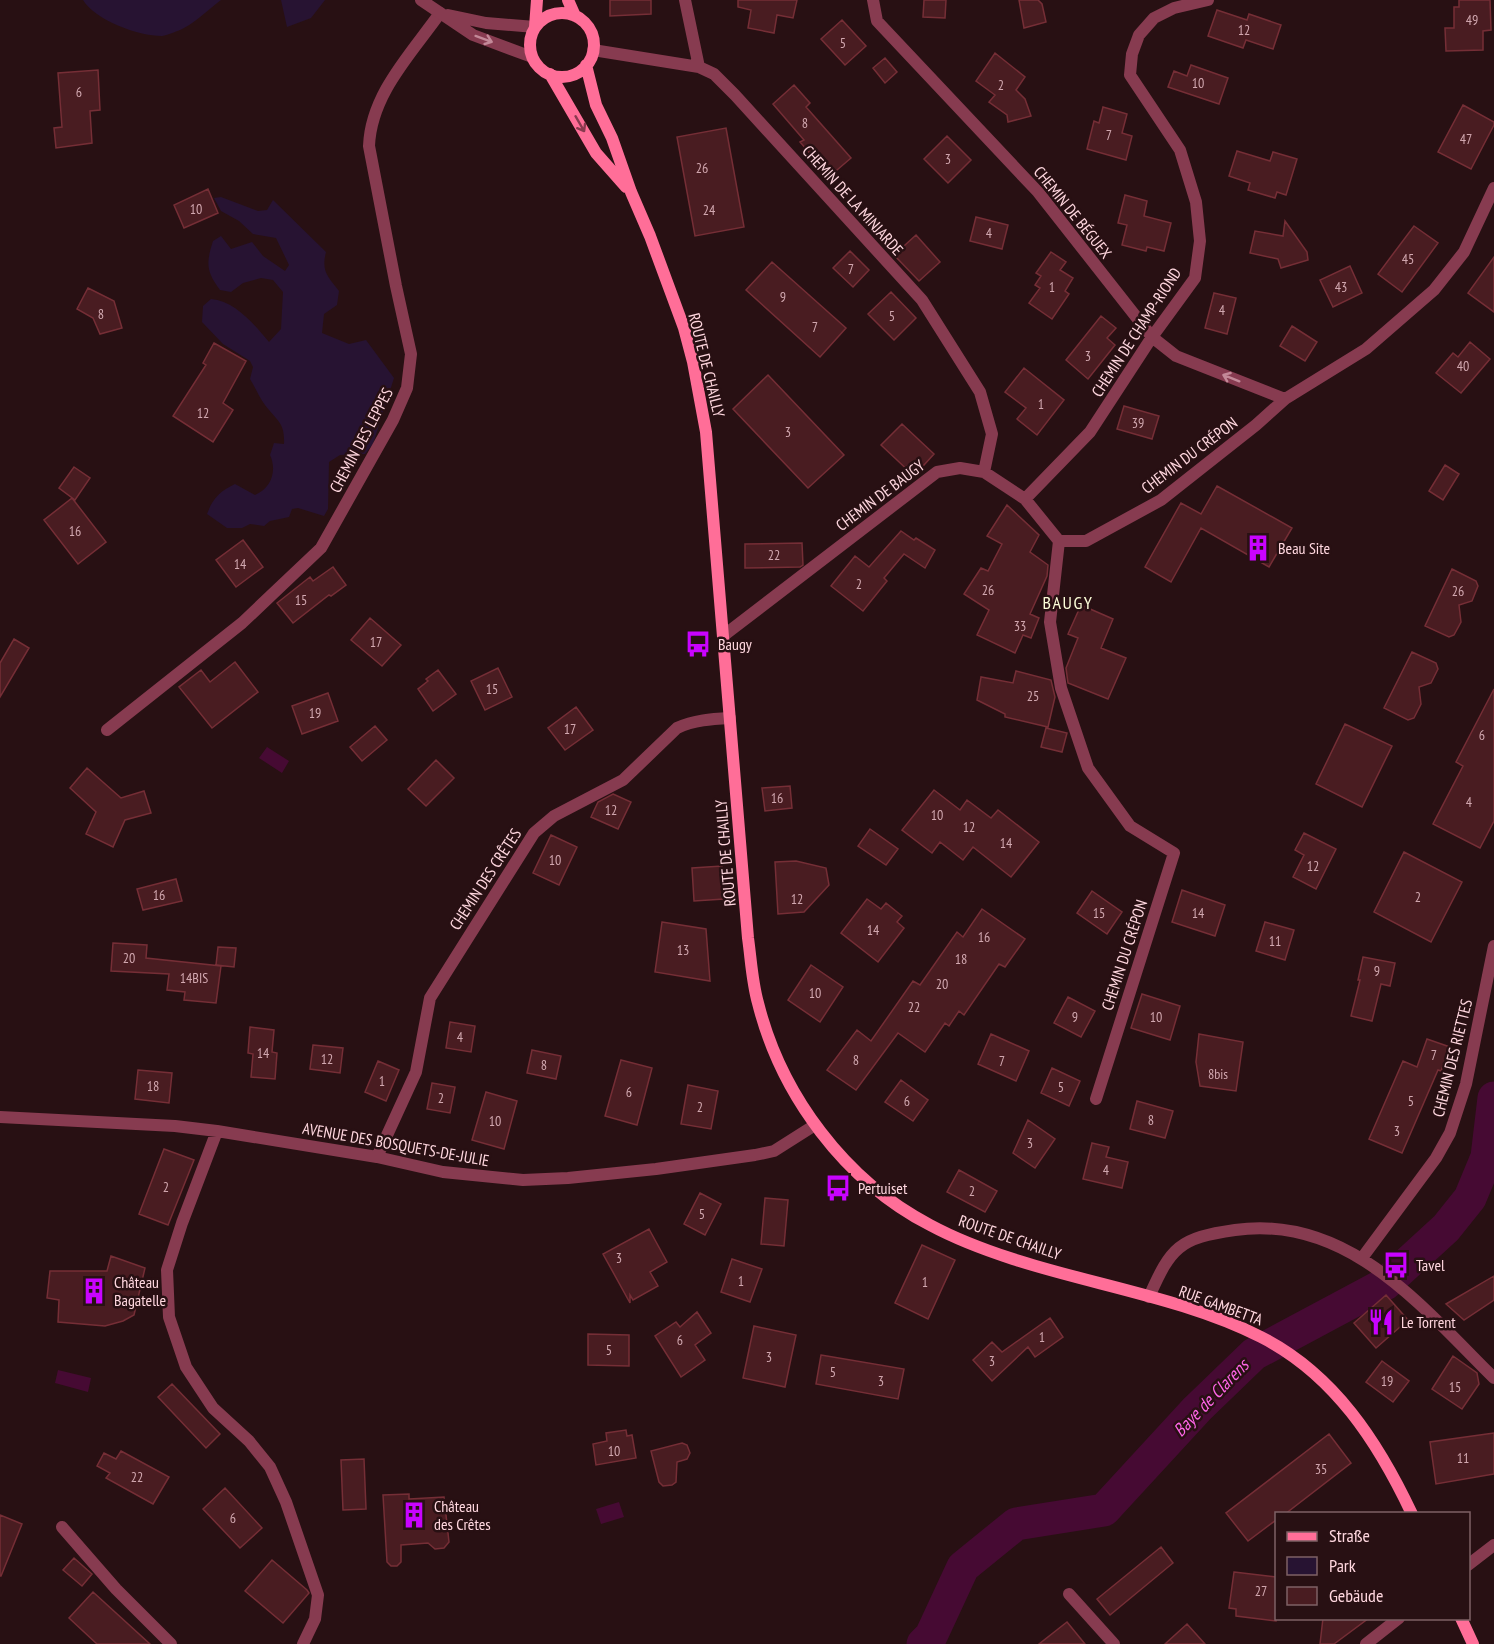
<svg xmlns="http://www.w3.org/2000/svg" width="1494" height="1644" font-family="'PT Sans Narrow',sans-serif">
<style>
.green{fill:#271332}
.water{fill:#460a33}
.lines{fill:none;stroke-linecap:round;stroke-linejoin:round}
.river{stroke:#460a33;stroke-width:33}
.building{fill:#491c21;stroke:#752e36;stroke-width:1.5}
.minor{stroke:#873b50;stroke-width:12}
.tertiary{stroke:#873b50;stroke-width:12}
.secondary{stroke:#ff6e98;stroke-width:12}
.oneway{stroke:#c38998}
.oneway2{stroke:#893a4f}
.labels{text-anchor:middle;stroke-width:5;stroke-linejoin:round;paint-order:stroke}
.number-label{font-size:14px;fill:#d2a8b0}
.street-label{font-size:16px;fill:#ffd7df;stroke:#281013}
.poi-label{font-size:16px;fill:#ffd7df;stroke:#281013;text-anchor:start}
.neighbourhood-label{font-size:18px;letter-spacing:1.5px;fill:#fdffd9;stroke:#281013}
.water-label{font-size:18px;font-style:italic;fill:#ff65e8;stroke:#281013}
</style>
<rect width="100%" height="100%" fill="#281013"/>
<path class="green" d="M83 0H221C209 9 197 21 184 28 178 31 168 35 162 36 138 36 95 20 83 0Z
M281 0H325L311 18 287 27Z
M221 197 258 211 267 210 273 200 326 252C321 272 328 276 339 291L337 305 324 314 322 333 349 344 366 340 394 378 373 444 365 454 340 455 329 462 328 509 324 516 298 508 292 509 289 517 270 521 264 526 250 524 242 528H227L207 514C213 498 220 491 235 484L255 495C272 488 277 470 270 455L274 443 284 444C285 422 277 421 265 405 259 397 255 387 250 379L253 367 250 361 223 344 202 322 203 306 211 299C235 301 254 324 269 342L281 329 283 292 273 280 261 278 243 283 231 292 220 290C206 271 206 263 213 241L221 236 231 249 252 242 263 256 285 271 289 265 276 238 253 234 239 221 221 211 214 198Z"/>
<path class="water" d="M267 747 289 761 282 773 259 758Z
M58 1370 91 1378 88 1392 55 1383Z
M619 1502 624 1517 601 1524 596 1509Z"/>
<g class="lines">
<path class="river" d="M923 1644 931 1636 963 1567 1016 1524 1104 1510 1197 1409 1254 1354 1385 1284 1446 1228 1470 1198 1487 1157 1494 1098"/>
</g>
<path class="building" d="M610 0H651V14L610 16Z
M738 0H797L793 18 777 15 774 33 748 28 751 10 738 7Z
M924 0H946L945 18 923 17Z
M1019 0H1038L1042 4 1046 22 1024 28Z
M1459 0H1490L1491 30 1483 31V50L1446 51 1445 28H1454V7H1459Z
M1217 10 1247 20 1249 14 1281 25 1273 49 1246 40 1243 48 1208 36Z
M842 20 866 46 845 65 821 39Z
M995 53 1025 77 1016 90 1025 99 1031 116 1008 122 1007 115 989 102 995 95 976 81Z
M885 58 897 72 885 83 873 68Z
M1191 65 1228 78 1219 104 1168 87 1174 71 1187 76Z
M98 70 100 110 90 111 92 143 56 148 54 128 62 127 58 73Z
M794 85 810 103 806 107 851 158 830 176 800 142 804 140 773 104Z
M1463 105 1494 122V125L1471 169 1438 152Z
M1103 107 1127 114 1122 133 1132 136 1126 160 1087 149 1094 121 1099 123Z
M726 128 744 227 695 236 677 137Z
M947 136 971 160 948 183 924 159Z
M1237 151 1270 161 1273 152 1297 159 1286 195 1277 192 1275 198 1248 190 1250 183 1229 176Z
M208 189 218 213 184 228 174 205Z
M1125 195 1147 201 1144 216 1171 223 1164 251 1147 247 1146 251 1122 245 1127 225 1118 223Z
M976 217 1008 225 1002 249 970 241Z
M1285 221 1307 252 1308 260 1281 268 1278 259 1250 253 1255 231 1283 236Z
M1414 226 1438 243 1402 292 1378 274Z
M916 235 940 262 919 281 894 255Z
M850 251 869 270 853 287 833 268Z
M1051 252 1066 262 1060 270 1073 278 1065 291 1069 294 1052 319 1029 303 1040 288 1035 285 1041 276 1036 273Z
M1494 257V312L1468 293Z
M772 262 846 328 820 357 746 290Z
M1350 266 1362 293 1333 307 1320 280Z
M88 288 114 301 122 328 100 334 93 318 77 309Z
M891 292 916 318 894 340 868 314Z
M1214 293 1236 298 1227 334 1205 328Z
M1101 316 1116 328 1107 338 1115 345 1088 379 1066 360Z
M1292 326 1317 342 1305 361 1280 346Z
M1470 342 1490 359 1461 393 1436 373 1453 353 1458 357Z
M214 343 246 361 223 403 233 410 213 442 173 416 206 365 203 363Z
M1024 368 1064 400 1037 435 1017 419 1026 408 1005 392Z
M768 375 844 455 808 488 733 409Z
M1124 406 1159 416 1152 439 1117 429Z
M902 424 934 454 914 476 881 445Z
M1445 465 1459 474 1443 500 1429 491Z
M74 467 90 478 75 500 59 488Z
M1217 486 1292 528 1269 567 1201 528 1171 582 1145 567 1181 503 1201 514Z
M72 498 106 542 78 564 44 520Z
M1007 505 1039 535 1030 552 1048 565 1047 576 1030 614 1039 618 1031 638 1023 635 1015 653 977 635 989 610 964 594 981 568 988 571 1002 544 987 536Z
M901 531 914 540 916 538 935 550 925 568 904 554 884 578 887 581 863 611 831 586 855 556 869 567Z
M243 540 263 567 236 587 216 560Z
M802 543 803 565 800 567 745 568V544Z
M333 567 346 585 331 596 329 595 293 623 277 603 310 577 313 581Z
M1452 569 1476 581 1478 586 1472 601 1459 605 1461 622 1454 635 1449 637 1425 626Z
M1081 605 1113 619 1101 648 1126 658 1108 699 1068 683 1066 668 1078 638 1068 634Z
M370 618 401 645 382 666 351 640Z
M14 639 29 648 0 697V663Z
M1412 652 1436 663 1438 669 1431 683 1419 687 1421 704 1414 718 1408 720 1384 708Z
M235 662 258 692 212 728 179 687 201 670 210 682Z
M498 668 512 697 485 710 471 681Z
M438 670 456 694 433 711 418 689 428 681 426 679Z
M1016 671 1051 680 1055 697 1048 727 1005 717V714L977 700 981 677 1013 683Z
M1494 689V821L1480 848 1433 824 1463 766 1456 762Z
M328 693 338 721 302 734 292 706Z
M576 707 593 730 565 750 548 728Z
M1345 724 1392 746 1362 807 1316 784Z
M375 726 387 740 362 761 350 747Z
M1046 728 1067 733 1062 752 1041 747Z
M436 760 454 778 426 806 408 789Z
M87 768 121 798 144 791 151 813 125 820 113 847 86 834 96 812 70 788Z
M790 786 792 808 765 811 762 788Z
M934 790 960 810 967 800 991 818 998 810 1039 842 1011 877 973 847 963 860 940 842 932 853 902 830Z
M613 794 631 802 618 829 591 817 598 802Z
M870 829 898 849 886 865 858 846Z
M1304 833 1336 849 1316 889 1293 877 1304 855 1295 850Z
M551 835 577 847 559 885 533 873Z
M1404 852 1462 882 1431 942 1374 912Z
M796 861 826 868 829 885 804 912 778 914 775 862Z
M722 866 724 899 694 901 692 868Z
M176 879 182 901 143 910 137 889Z
M1182 890 1225 905 1215 936 1172 922Z
M1092 891 1122 912 1107 934 1077 913Z
M867 899 881 909 886 903 902 916 897 922 904 928 878 962 841 933Z
M982 909 1025 939 1005 967 999 964 964 1015 959 1011 949 1026 945 1023 925 1052 898 1033 856 1090 827 1070 857 1030 871 1041 913 981 920 985 957 932 963 937Z
M662 922 706 929 710 981 655 972Z
M1265 922 1294 930 1285 960 1256 951Z
M113 943 147 945 146 958 221 966 216 1003 184 1000 185 992 167 990 169 974 111 971Z
M218 947 236 948 234 967 216 965Z
M1363 957 1395 963 1390 986 1381 984 1372 1021 1351 1016 1360 980H1358Z
M811 965 843 987 820 1022 788 1000Z
M1142 994 1180 1006 1170 1040 1131 1028Z
M1068 997 1095 1011 1081 1037 1054 1023Z
M450 1022 475 1026 471 1052 446 1048Z
M250 1027 274 1030 272 1052 277 1053 275 1079 251 1077 253 1054 248 1053Z
M991 1034 1029 1051 1016 1081 978 1064Z
M1199 1034 1243 1042 1236 1091 1200 1086 1196 1062Z
M1427 1039 1450 1047 1441 1071 1438 1070 1402 1153 1369 1139 1403 1061 1417 1067Z
M313 1045 343 1048 340 1073 310 1069Z
M532 1050 561 1056 556 1079 527 1073Z
M621 1060 652 1068 637 1125 605 1116Z
M378 1061 399 1070 386 1101 365 1092Z
M1052 1068 1080 1081 1069 1106 1041 1093Z
M138 1070 172 1073 169 1103 135 1099Z
M901 1080 928 1100 913 1121 885 1102Z
M432 1083 455 1087 450 1113 427 1109Z
M688 1085 718 1091 711 1129 681 1124Z
M486 1092 517 1101 504 1149 472 1140Z
M1137 1101 1173 1111 1165 1138 1130 1129Z
M1028 1120 1055 1139 1035 1168 1013 1153Z
M1092 1143 1109 1147 1106 1157 1128 1162 1122 1188 1083 1179Z
M164 1149 194 1160 168 1225 139 1214Z
M959 1170 997 1191 985 1212 947 1192Z
M700 1193 721 1204 705 1235 684 1224Z
M765 1198 788 1200 784 1246 761 1244Z
M649 1229 667 1262 650 1272 658 1286 633 1300 630 1295V1303L603 1254Z
M922 1245 955 1260 928 1319 895 1303Z
M111 1256 145 1268 134 1315 123 1321 105 1326 58 1322 59 1300 47 1298 50 1271H107Z
M732 1259 762 1269 750 1302 721 1292Z
M1494 1276V1300L1464 1320 1446 1304Z
M1386 1295 1408 1320 1376 1348 1354 1323Z
M697 1312 711 1333 695 1345 705 1360 681 1377 655 1336 676 1322 680 1327Z
M1050 1318 1063 1337 1035 1357 1028 1347 992 1381 973 1360 992 1342 1002 1352Z
M754 1326 796 1335 785 1387 743 1378Z
M588 1334 629 1335V1366L588 1365Z
M821 1355 904 1369 898 1399 816 1384Z
M1453 1356 1477 1373 1479 1384 1462 1409 1432 1389Z
M1382 1361 1409 1381 1393 1402 1366 1382Z
M172 1384 220 1434 206 1448 158 1397Z
M626 1430 627 1436 632 1435 636 1458 596 1465 593 1444 607 1441 606 1433Z
M1494 1433V1474L1436 1484 1430 1442Z
M1329 1434 1351 1463 1285 1514H1276V1520L1248 1541 1226 1513Z
M682 1443 687 1445 690 1453 687 1459 677 1462 676 1482 672 1485 663 1486 659 1482 651 1451Z
M121 1451 169 1477 153 1504 106 1478 110 1473 97 1466 104 1453 116 1459Z
M364 1459 366 1509 343 1510 341 1460Z
M225 1488 262 1528 240 1548 203 1509Z
M409 1494V1499L444 1497 449 1542 444 1548 435 1549 428 1543 401 1545V1562L397 1566H391L387 1562 383 1495Z
M0 1515 22 1524 1 1576H0Z
M1161 1547 1173 1563 1110 1615 1097 1599Z
M74 1558 92 1574 82 1586 63 1570Z
M272 1560 307 1590 309 1593 283 1623 245 1591Z
M1234 1572 1276 1577V1621L1236 1616V1609L1229 1608Z
M93 1592 150 1644H97L69 1618Z
M1323 1618H1369L1334 1644H1320Z
M1067 1622 1085 1644H1039Z
M1187 1624 1205 1644H1165Z"/>
<g class="lines">
<path class="minor" d="M685 0 699 67
M873 0 877 21 1038 192 1152 337 1176 356 1285 399
M593 50 699 67 714 74 735 95 922 300 980 392 992 434 984 472
M1025 499 1090 432 1152 337 1195 278 1200 241 1196 202 1180 150 1130 75 1132 54 1139 35 1154 18 1174 8 1208 0
M723 636 937 472 960 468 984 472 1025 499 1059 541
M107 730 242 623 321 548 393 420 407 388 411 354 396 286 369 146C371 94 411 54 440 13
M1096 1099 1174 853 1130 826 1088 768 1061 688 1050 622 1059 541H1086L1161 500 1256 425 1285 399 1366 349 1434 290 1464 252 1494 188
M0 1117 175 1126 217 1131 377 1157 443 1172 523 1180 568 1178 656 1169 755 1155 774 1151 815 1125
M217 1131 182 1223 167 1270 169 1317 186 1367 213 1408 249 1441 270 1467 286 1502 318 1595 315 1619 303 1644
M377 1157 416 1072 430 998 534 833 554 816 623 780 677 728C694 720 712 719 730 718
M1362 1258 1436 1158 1450 1133 1466 1084 1494 946
M1149 1297C1171 1247 1179 1238 1235 1230 1348 1214 1422 1307 1494 1378
M62 1527 116 1589 171 1644
M1468 1565 1494 1545
M1069 1594 1114 1644"/>
<path class="tertiary" d="M421 0 473 35 532 57
M448 15 486 23 535 27
M1366 1644 1399 1618"/>
<path class="secondary" d="M568 0 575 16
M530 45a32 32 0 1 1 64 0a32 32 0 1 1-64 0Z
M535 27 537 0
M586 65 596 105 612 138 631 192 650 236 684 328 693 362 706 432 748 938C751 959 752 982 758 1003 781 1095 845 1181 930 1225 956 1239 985 1250 1013 1259 1093 1285 1187 1299 1261 1337 1334 1374 1378 1442 1412 1514
M550 74 596 153 626 187
M1461 1618 1473 1644"/>
</g>
<defs><path id="oneway-shaft" d="M-6 0H5M1.5-3L5.5 0L1.5 3" fill="none" stroke-width="1.6" stroke-linecap="round" stroke-linejoin="round" transform="scale(1.5)"/></defs>
<g class="oneway">
<use href="#oneway-shaft" transform="translate(484 39) rotate(20)"/>
<use href="#oneway-shaft" transform="translate(1231 378) rotate(-158)"/>
</g>
<use class="oneway2" href="#oneway-shaft" transform="translate(580 124) rotate(60)"/>
<defs>
<g id="building-bare" transform="scale(2.07)"><path d="M-4-6H4V6H1V3H-1V6H-4ZM-2.5-4.3h1.7v1.8h-1.7ZM.8-4.3h1.7v1.8H.8ZM-2.5-1h1.7V.8h-1.7ZM.8-1h1.7V.8H.8Z" fill="#c903ff" stroke="#281013" stroke-width="2.5" paint-order="stroke"/></g>
<g id="bus-bare" transform="scale(2.07)"><path d="M-5-6H5V4H4V6H2V4H-2V6H-4V4H-5ZM-3.5-4V0h7V-4ZM-3.5 1.2v1.5H-2V1.2ZM2 1.2v1.5H3.5V1.2Z" fill="#c903ff" stroke="#281013" stroke-width="2.5" paint-order="stroke"/></g>
<g id="restaurant-bare" transform="scale(2.07)"><path d="M-5-6h1v4h1v-4h1v4h1v-4h1v5L-1.5 .5V6h-2V.5L-5-1ZM5-6V6H3V1.5H1.5Q1.5-4 5-6Z" fill="#c903ff" stroke="#281013" stroke-width="2.5" paint-order="stroke"/></g>
</defs>
<g fill-rule="evenodd">
<use href="#building-bare" x="1258" y="548"/>
<use href="#bus-bare" x="698" y="644"/>
<use href="#bus-bare" x="838" y="1188"/>
<use href="#bus-bare" x="1396" y="1265"/>
<use href="#building-bare" x="94" y="1291"/>
<use href="#restaurant-bare" x="1381" y="1322"/>
<use href="#building-bare" x="414" y="1515"/>
</g>
<g class="labels">
<g class="number-label">
<text x="1472" y="25">49</text>
<text x="1244" y="35">12</text>
<text x="843" y="48">5</text>
<text x="1198" y="88">10</text>
<text x="1001" y="90">2</text>
<text x="79" y="97">6</text>
<text x="805" y="128">8</text>
<text x="1109" y="140">7</text>
<text x="1466" y="144">47</text>
<text x="948" y="164">3</text>
<text x="702" y="173">26</text>
<text x="196" y="214">10</text>
<text x="709" y="215">24</text>
<text x="989" y="238">4</text>
<text x="1408" y="264">45</text>
<text x="851" y="274">7</text>
<text x="1052" y="292">1</text>
<text x="1341" y="292">43</text>
<text x="783" y="302">9</text>
<text x="1222" y="315">4</text>
<text x="101" y="319">8</text>
<text x="892" y="321">5</text>
<text x="815" y="332">7</text>
<text x="1088" y="361">3</text>
<text x="1463" y="371">40</text>
<text x="1041" y="409">1</text>
<text x="203" y="418">12</text>
<text x="1138" y="428">39</text>
<text x="788" y="437">3</text>
<text x="75" y="536">16</text>
<text x="774" y="560">22</text>
<text x="240" y="569">14</text>
<text x="859" y="589">2</text>
<text x="988" y="595">26</text>
<text x="1458" y="596">26</text>
<text x="301" y="605">15</text>
<text x="1020" y="631">33</text>
<text x="376" y="647">17</text>
<text x="492" y="694">15</text>
<text x="1033" y="701">25</text>
<text x="315" y="718">19</text>
<text x="570" y="734">17</text>
<text x="1482" y="740">6</text>
<text x="777" y="803">16</text>
<text x="1469" y="807">4</text>
<text x="611" y="815">12</text>
<text x="937" y="820">10</text>
<text x="969" y="832">12</text>
<text x="1006" y="848">14</text>
<text x="555" y="865">10</text>
<text x="1313" y="871">12</text>
<text x="159" y="900">16</text>
<text x="1418" y="902">2</text>
<text x="797" y="904">12</text>
<text x="1099" y="918">15</text>
<text x="1198" y="918">14</text>
<text x="873" y="935">14</text>
<text x="984" y="942">16</text>
<text x="1275" y="946">11</text>
<text x="683" y="955">13</text>
<text x="129" y="963">20</text>
<text x="961" y="964">18</text>
<text x="1377" y="976">9</text>
<text x="194" y="983">14BIS</text>
<text x="942" y="989">20</text>
<text x="815" y="998">10</text>
<text x="914" y="1012">22</text>
<text x="1075" y="1022">9</text>
<text x="1156" y="1022">10</text>
<text x="460" y="1042">4</text>
<text x="263" y="1058">14</text>
<text x="1434" y="1060">7</text>
<text x="327" y="1064">12</text>
<text x="856" y="1065">8</text>
<text x="1002" y="1066">7</text>
<text x="544" y="1070">8</text>
<text x="1218" y="1079">8bis</text>
<text x="382" y="1086">1</text>
<text x="153" y="1091">18</text>
<text x="1061" y="1092">5</text>
<text x="629" y="1097">6</text>
<text x="441" y="1103">2</text>
<text x="907" y="1106">6</text>
<text x="1411" y="1106">5</text>
<text x="700" y="1112">2</text>
<text x="1151" y="1125">8</text>
<text x="495" y="1126">10</text>
<text x="1397" y="1136">3</text>
<text x="1030" y="1148">3</text>
<text x="1106" y="1175">4</text>
<text x="166" y="1192">2</text>
<text x="972" y="1196">2</text>
<text x="702" y="1219">5</text>
<text x="619" y="1263">3</text>
<text x="741" y="1286">1</text>
<text x="925" y="1287">1</text>
<text x="1042" y="1342">1</text>
<text x="680" y="1345">6</text>
<text x="609" y="1355">5</text>
<text x="769" y="1362">3</text>
<text x="992" y="1366">3</text>
<text x="833" y="1377">5</text>
<text x="881" y="1386">3</text>
<text x="1387" y="1386">19</text>
<text x="1455" y="1392">15</text>
<text x="614" y="1456">10</text>
<text x="1463" y="1463">11</text>
<text x="1321" y="1474">35</text>
<text x="137" y="1482">22</text>
<text x="233" y="1523">6</text>
<text x="1261" y="1596">27</text>
</g>
<g class="street-label">
<text transform="translate(853 200) rotate(48)" y="6">CHEMIN DE LA MINJARDE</text>
<text transform="translate(1073 212) rotate(51)" y="6">CHEMIN DE BÉGUEX</text>
<text transform="translate(1136 332) rotate(-57)" y="6">CHEMIN DE CHAMP-RIOND</text>
<text transform="translate(707 365) rotate(76)" y="6">ROUTE DE CHAILLY</text>
<text transform="translate(361 440) rotate(-62)" y="6">CHEMIN DES LEPPES</text>
<text transform="translate(1189 455) rotate(-37)" y="6">CHEMIN DU CRÉPON</text>
<text transform="translate(880 495) rotate(-37)" y="6">CHEMIN DE BAUGY</text>
<text transform="translate(725 853) rotate(-95)" y="6">ROUTE DE CHAILLY</text>
<text transform="translate(485 879) rotate(-57)" y="6">CHEMIN DES CRÊTES</text>
<text transform="translate(1124 955) rotate(-72)" y="6">CHEMIN DU CRÉPON</text>
<text transform="translate(1452 1058) rotate(-76)" y="6">CHEMIN DES RIETTES</text>
<text transform="translate(396 1144) rotate(10)" y="6">AVENUE DES BOSQUETS-DE-JULIE</text>
<text transform="translate(1010 1237) rotate(19)" y="6">ROUTE DE CHAILLY</text>
<text transform="translate(1221 1305) rotate(20)" y="6">RUE GAMBETTA</text>
</g>
<g class="poi-label">
<text x="1278" y="554">Beau Site</text>
<text x="718" y="650">Baugy</text>
<text x="858" y="1194">Pertuiset</text>
<text x="1416" y="1271">Tavel</text>
<text x="114" y="1288">Château<tspan x="114" dy="18">Bagatelle</tspan></text>
<text x="1401" y="1328">Le Torrent</text>
<text x="434" y="1512">Château<tspan x="434" dy="18">des Crêtes</tspan></text>
</g>
<g class="neighbourhood-label">
<text x="1068" y="609">BAUGY</text>
</g>
<g class="water-label">
<text transform="translate(1211 1398) rotate(-46)" y="6">Baye de Clarens</text>
</g>
</g>
<rect x="1275" y="1512" width="195" height="108" fill="#281013" stroke="#7e6065" stroke-width="1.5"/>
<rect x="1287" y="1532" width="30" height="9" fill="#ff6e98" stroke="#7e6065" stroke-width="1.5"/>
<text x="1329" y="1542" font-size="18" fill="#ffd7df">Straße</text>
<rect x="1287" y="1557" width="30" height="18" fill="#271332" stroke="#7e6065" stroke-width="1.5"/>
<text x="1329" y="1572" font-size="18" fill="#ffd7df">Park</text>
<rect x="1287" y="1587" width="30" height="18" fill="#491c21" stroke="#7e6065" stroke-width="1.5"/>
<text x="1329" y="1602" font-size="18" fill="#ffd7df">Gebäude</text>
</svg>
